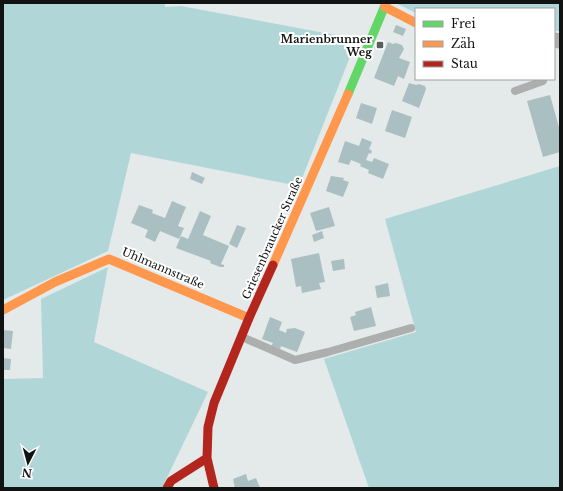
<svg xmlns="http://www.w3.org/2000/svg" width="563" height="491" font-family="'Libre Baskerville',serif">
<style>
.green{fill:#b1d6d8}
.building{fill:#aabfc1}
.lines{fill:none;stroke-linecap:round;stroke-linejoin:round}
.lane{stroke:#adaeae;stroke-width:8}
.street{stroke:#adaeae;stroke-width:15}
.fast{stroke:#63d668;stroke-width:9}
.slow{stroke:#ff974d;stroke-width:9}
.jam{stroke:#b3261e;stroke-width:9}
.poi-dot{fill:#5b5e5e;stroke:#fff;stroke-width:1.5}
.labels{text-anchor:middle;stroke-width:4;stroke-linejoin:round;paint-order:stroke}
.poi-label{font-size:11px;font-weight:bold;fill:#111313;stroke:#fff;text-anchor:end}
.street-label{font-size:11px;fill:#111313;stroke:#fff}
</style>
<rect width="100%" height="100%" fill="#e4e9e9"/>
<path class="green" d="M3 3H165V7L181 6 357 39 299 186 131 153 108 251 3 300Z
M396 3H560V31H554V9H416V13Z
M560 166V488H369L324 359 416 332 385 219Z
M108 267 94 342 208 392 162 488H3V379L43 378 41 299Z"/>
<path class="building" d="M396 25 406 29 403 36 393 32Z
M388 42 393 44 396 43 402 45 404 49 399 58 410 62 404 79 398 76 394 86 374 78Z
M409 83 416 85 419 84 425 86 426 89 419 108 402 101Z
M550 95 560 131V152L543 157 527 101Z
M361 103 377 108 372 124 356 118Z
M392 110 412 117 405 138 385 131Z
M362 138 372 142 369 149 372 151 371 154 369 153 368 155 366 160 372 162 374 158 389 164 383 179 368 173 369 170 360 166 361 164 351 160 349 165 338 162 345 141 359 146Z
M192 172 205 178 202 184 190 179Z
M331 176 344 178 343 180 349 182 343 197 326 191Z
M172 201 186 207 178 226 184 228 179 239 160 231 155 242 145 237 148 230 131 223 139 205 153 210 152 213 165 218Z
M329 207 335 226 316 231 310 213Z
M200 211 211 216 203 235 229 246 221 264 224 265V267H220L210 263 211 261 176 248 181 236 188 239Z
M237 225 246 228 237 248 229 244Z
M322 231 324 238 314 242 312 235Z
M319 253 325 282 319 283 321 289 302 293 301 286 296 287 291 259Z
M344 259 345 269 333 271 331 261Z
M388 283 390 296 377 298 375 286Z
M371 307 376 326 354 331 350 317 356 315 355 312Z
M270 317 282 322 279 330 286 333 287 329 295 328 305 332 297 352 281 346 280 349 271 346 273 343 262 339Z
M3 330 13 331 11 349 3 348Z
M3 358 11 359 10 370H3Z
M246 474 248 481 256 478 260 488H235L233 479Z"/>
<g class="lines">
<path class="lane" d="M515 91 543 81V79
M242 337 295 360 328 352 411 328"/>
<path class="street" d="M554 40 560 41"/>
<path class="fast" d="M348 94 386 3"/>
<path class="slow" d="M385 7 416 23
M273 265 348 94
M3 310 55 282 109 259 249 318"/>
<path class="jam" d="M167 488 171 481 207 458
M214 488 207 458 208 427 214 403 249 318 273 265"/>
</g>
<rect class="poi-dot" x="376" y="41" width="8" height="8" rx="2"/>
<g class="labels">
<g class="poi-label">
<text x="372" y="43">Marienbrunner<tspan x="372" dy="13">Weg</tspan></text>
</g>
<g class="street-label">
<text transform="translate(272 238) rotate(-66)" y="4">Griesenbraucker Straße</text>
<text transform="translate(163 268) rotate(23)" y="4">Uhlmannstraße</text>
</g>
</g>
<rect width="563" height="491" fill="none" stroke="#111313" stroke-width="8"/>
<rect x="415" y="8" width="140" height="72" fill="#ffffff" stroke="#a0a1a1"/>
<rect x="423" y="21" width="20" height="6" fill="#63d668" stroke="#a0a1a1"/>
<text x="451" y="28" font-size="12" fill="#111313">Frei</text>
<rect x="423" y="41" width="20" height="6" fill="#ff974d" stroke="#a0a1a1"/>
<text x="451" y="48" font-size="12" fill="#111313">Zäh</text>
<rect x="423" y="61" width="20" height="6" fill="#b3261e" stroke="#a0a1a1"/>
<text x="451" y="68" font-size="12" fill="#111313">Stau</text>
<g transform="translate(28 463) rotate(186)" stroke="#ffffff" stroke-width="3" paint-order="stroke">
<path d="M0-3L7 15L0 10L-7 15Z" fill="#111313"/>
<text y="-6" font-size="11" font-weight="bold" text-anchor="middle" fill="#111313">N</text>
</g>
</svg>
